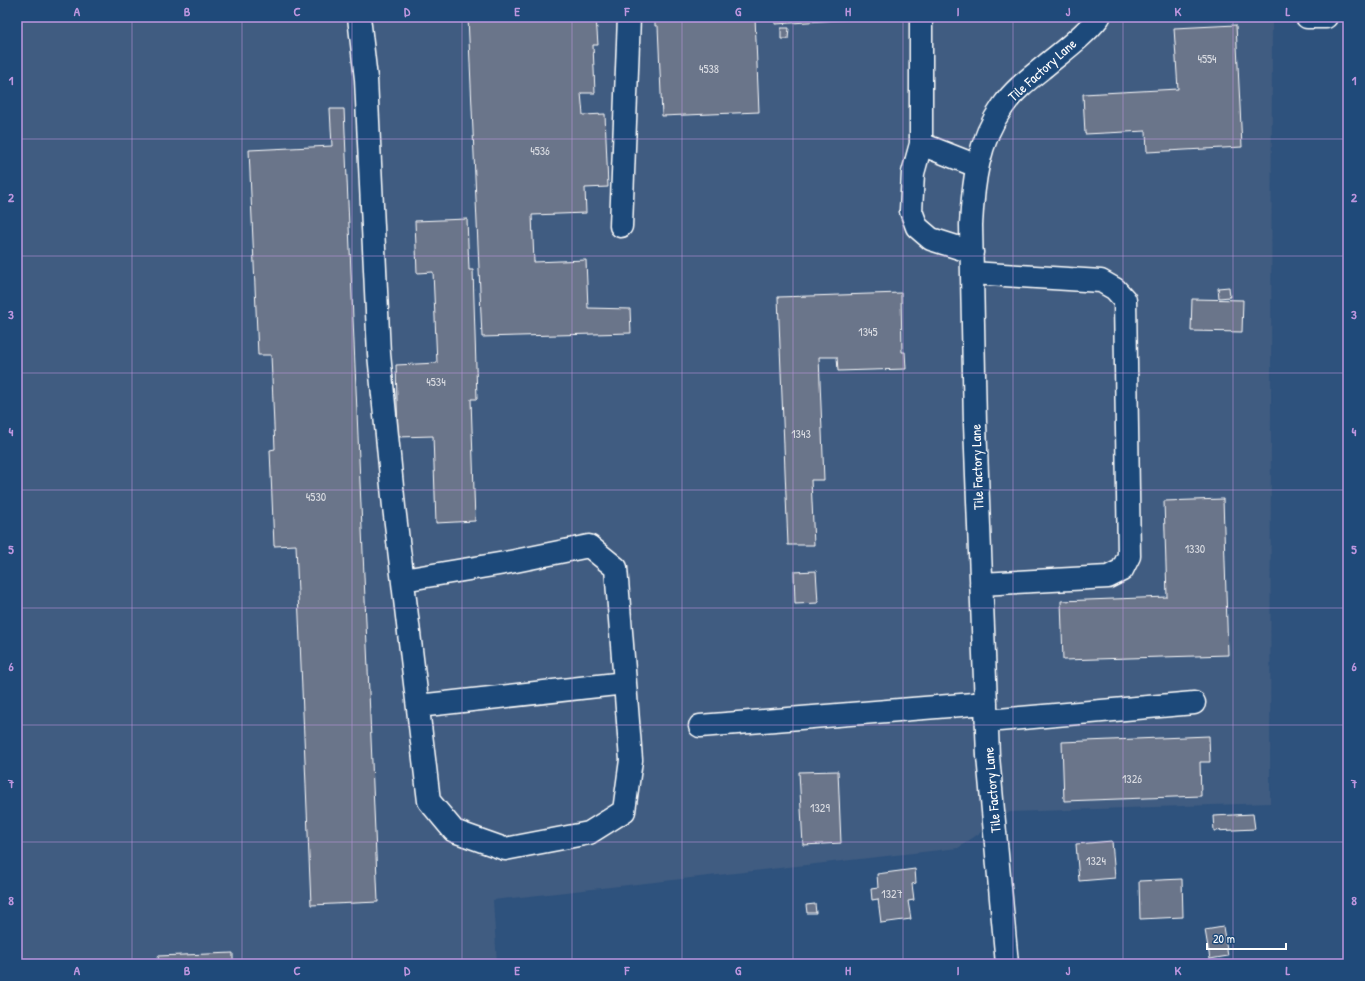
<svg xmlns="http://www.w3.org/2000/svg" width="1365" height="981" font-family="'Patrick Hand',sans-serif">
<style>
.built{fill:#405c81}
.building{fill:#6b748a;stroke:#fff}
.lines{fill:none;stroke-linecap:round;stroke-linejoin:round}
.minor-casing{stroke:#fff;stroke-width:25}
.minor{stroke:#1f4a7a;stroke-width:22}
.grid{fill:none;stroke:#bd96df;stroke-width:1;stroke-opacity:0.55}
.labels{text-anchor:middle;stroke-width:3.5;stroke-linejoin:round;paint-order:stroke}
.number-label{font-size:12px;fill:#dadce2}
.street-label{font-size:14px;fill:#fff;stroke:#1f4a7a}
.neatline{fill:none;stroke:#bd96df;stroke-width:1.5}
.grid-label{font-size:13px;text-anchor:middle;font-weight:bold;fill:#bd96df}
</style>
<rect width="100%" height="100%" fill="#2e527d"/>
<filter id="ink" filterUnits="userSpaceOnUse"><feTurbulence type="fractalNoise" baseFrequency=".025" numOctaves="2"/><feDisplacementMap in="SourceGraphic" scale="8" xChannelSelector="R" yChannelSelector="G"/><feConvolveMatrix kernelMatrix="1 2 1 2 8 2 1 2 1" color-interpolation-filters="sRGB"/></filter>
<g filter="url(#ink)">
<path class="built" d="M17 17H1272L1270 803 1010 812 958 848 493 900 497 964H17Z"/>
<path class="building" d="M468 17H596L598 45H593L595 93H581L583 115 605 114 608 187 585 188 586 213 532 215 534 262 586 260 588 308 630 309 631 333 482 337Z
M655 17H755L759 112 662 116 658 26H655Z
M775 17H888L775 24Z
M1236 25 1242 147 1147 152 1146 131 1085 134 1083 94 1178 89 1174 28Z
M781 28H789L788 39H781Z
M330 109H344L378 902 311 905 296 545 274 546 270 450 275 449 271 355H258L249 150 332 146Z
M467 219 469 270H473L477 399H471L475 521 436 523 433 436 398 437 396 365 437 363 433 272 417 273 415 221Z
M1229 287 1230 297 1219 298 1218 288Z
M901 293 902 352H905L906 369 838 371 837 357H819L824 480H811L814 545H788L778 297Z
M1192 299 1243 300 1242 332 1191 331Z
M1223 499 1228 655 1063 660 1061 601 1167 597 1164 501Z
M816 571 818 603 795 604 794 572Z
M1209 736 1210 762H1200L1201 796 1064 801 1062 742Z
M838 771 841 843 803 845 799 772Z
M1253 814 1255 829 1214 831 1213 816Z
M1112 841 1115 878 1079 881 1076 844Z
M915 869 916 883 912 884 914 900 908 901 911 919 881 923 878 899 872 900 871 889 878 888 877 874Z
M1182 879 1183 917 1140 919 1139 881Z
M815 904 816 913H807L806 905Z
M1223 927 1228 956 1210 959 1205 930Z
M233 953V964H159L158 956Z
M1122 962V964H1099Z"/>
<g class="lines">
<g class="minor-casing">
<path id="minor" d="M359 17 366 79 379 354 394 507 429 801 454 831 505 849 589 833 624 811 631 760 616 568 589 546 505 563 403 580
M921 17V144L977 166
M1307 17H1326
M921 144 913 173 911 211 917 227 931 239 972 252
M621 226 629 17
M972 273 1101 281 1115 289 1125 300 1129 556 1122 570 1108 577 981 584
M418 706 625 683
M987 721 1194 703
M700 726 986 703
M1007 964 988 756 975 424 971 225C973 183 978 141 1003 106 1014 90 1030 78 1045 66 1063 51 1084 36 1099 17"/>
</g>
<use href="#minor" class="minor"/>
</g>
</g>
<path class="grid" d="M132 17V964M242 17V964M352 17V964M462 17V964M572 17V964M682 17V964M793 17V964M903 17V964M1013 17V964M1123 17V964M1233 17V964M17 139H1348M17 256H1348M17 373H1348M17 490H1348M17 608H1348M17 725H1348M17 842H1348"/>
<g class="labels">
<g class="number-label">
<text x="1207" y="63">4554</text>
<text x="709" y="73">4538</text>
<text x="540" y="155">4536</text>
<text x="868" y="336">1345</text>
<text x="436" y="386">4534</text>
<text x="801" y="438">1343</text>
<text x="316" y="501">4530</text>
<text x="1195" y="553">1330</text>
<text x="1132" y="783">1326</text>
<text x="820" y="812">1329</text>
<text x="1096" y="865">1324</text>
<text x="892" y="898">1327</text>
</g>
<g class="street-label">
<text transform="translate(1042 70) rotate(-42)" y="5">Tile Factory Lane</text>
<text transform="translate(977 467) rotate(-92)" y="5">Tile Factory Lane</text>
<text transform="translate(992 790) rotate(-95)" y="5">Tile Factory Lane</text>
</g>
</g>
<rect width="1365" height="981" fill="none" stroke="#1f4a7a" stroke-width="44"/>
<path d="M1207 943v6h79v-6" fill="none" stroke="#ffffff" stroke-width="2"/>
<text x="1213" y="943" font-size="12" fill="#ffffff" stroke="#1f4a7a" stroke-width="3" paint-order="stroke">20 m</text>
<rect x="22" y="22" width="1321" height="937" class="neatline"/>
<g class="grid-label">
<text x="77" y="16">A</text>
<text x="187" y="16">B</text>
<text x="297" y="16">C</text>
<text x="407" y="16">D</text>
<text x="517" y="16">E</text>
<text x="627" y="16">F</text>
<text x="738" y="16">G</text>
<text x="848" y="16">H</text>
<text x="958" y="16">I</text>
<text x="1068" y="16">J</text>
<text x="1178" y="16">K</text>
<text x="1288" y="16">L</text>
<text x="11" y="85">1</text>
<text x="1354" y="85">1</text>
<text x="11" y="202">2</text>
<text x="1354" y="202">2</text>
<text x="11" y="319">3</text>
<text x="1354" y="319">3</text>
<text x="11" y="436">4</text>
<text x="1354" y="436">4</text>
<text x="11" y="554">5</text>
<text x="1354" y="554">5</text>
<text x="11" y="671">6</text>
<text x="1354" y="671">6</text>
<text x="11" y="788">7</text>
<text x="1354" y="788">7</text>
<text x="11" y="905">8</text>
<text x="1354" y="905">8</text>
<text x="77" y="975">A</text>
<text x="187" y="975">B</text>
<text x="297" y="975">C</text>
<text x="407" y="975">D</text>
<text x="517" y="975">E</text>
<text x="627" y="975">F</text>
<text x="738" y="975">G</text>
<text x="848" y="975">H</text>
<text x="958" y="975">I</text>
<text x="1068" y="975">J</text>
<text x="1178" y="975">K</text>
<text x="1288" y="975">L</text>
</g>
</svg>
